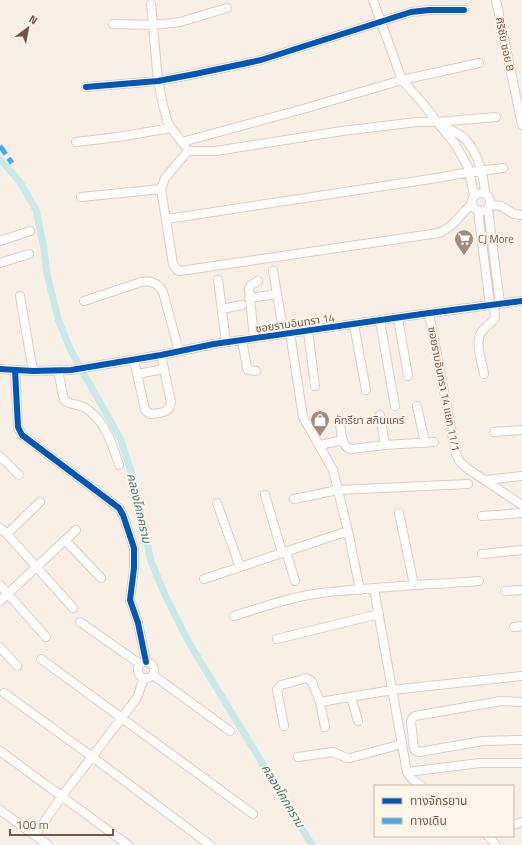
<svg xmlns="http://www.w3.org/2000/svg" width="522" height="845" font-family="'Titillium Web','Noto Sans Thai',sans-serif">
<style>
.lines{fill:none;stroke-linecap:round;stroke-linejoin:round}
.canal{stroke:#c9e8e8;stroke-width:7}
.minor-casing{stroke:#d9cdc6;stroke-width:10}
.minor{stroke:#fefdfb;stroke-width:8}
.quiet{stroke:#3fa9f5;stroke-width:5;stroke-dasharray:10 5;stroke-linecap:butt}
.cycleway-casing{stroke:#fff5e9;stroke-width:8}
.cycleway{stroke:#0057b8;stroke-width:6}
.labels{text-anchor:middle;stroke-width:3.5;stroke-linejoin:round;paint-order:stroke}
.street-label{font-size:11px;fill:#775546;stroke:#fff5e9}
.poi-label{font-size:11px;fill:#775546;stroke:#fff5e9;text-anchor:start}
.water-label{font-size:12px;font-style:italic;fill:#39767e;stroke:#fff5e9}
</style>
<rect width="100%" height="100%" fill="#f8f0e7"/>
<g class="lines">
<path class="canal" d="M0 159 20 182 36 210 44 248 47 274 58 319 71 351 120 438 132 474 151 561 165 595 188 641 312 845"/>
<g class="minor-casing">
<path id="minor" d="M373 0 402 80 425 106 437 122 455 144 468 167 474 195
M496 0 522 125
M151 4 158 81 163 105 167 120 171 128 185 146
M113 24 153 25 180 22 227 8
M86 87 158 81 195 74 261 60 411 12 429 10H464
M441 125C448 129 459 133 465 139 478 152 484 176 485 194
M76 142 118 137 171 128
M182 142 303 109 402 80 479 63
M188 151 165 178 161 189 173 264 177 270 180 271 439 233C454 227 460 214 472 204
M188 151H216L342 131 417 122H437L496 117
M472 202a9 9 0 1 1 18 0a9 9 0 1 1-18 0Z
M81 197 161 189
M490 205 501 206 514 214 522 215
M488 209 500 304
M478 211 490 305
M167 219 437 178 470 172 503 168
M0 241 30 231
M0 263 29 254
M273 271 284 334
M218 280 226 342
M20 296 33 371
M249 298 277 294
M84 301 141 282C151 280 158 283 163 292L179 351
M222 309 242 305
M429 313 456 454 460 462 468 469 522 505
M398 318 408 376
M380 321 395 406
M354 325 366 390
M308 331 315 386
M290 333 303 417 333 470 348 531 360 590
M254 338 249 289 251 285 258 281
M242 340 247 368 248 370 256 371
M134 360 145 410 150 414C160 413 169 414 171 402L161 355
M0 369 33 371 71 370 161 355 214 344 429 313 522 301
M15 370 18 427 22 435 119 508 123 515 134 548V568L130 600 138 623 146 662
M58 371 64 400C72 406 81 404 87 409 105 421 113 446 119 465
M137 374 164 369
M484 374C482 362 474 342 482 331 486 326 492 323 495 318L494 305
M417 406 425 443
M380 415 385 445
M340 425C342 434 341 447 351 449L385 445 434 442
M494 432 522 430
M320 445 343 440
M0 456 19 475
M486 480 522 476
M265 495 282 552
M294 499 338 490 468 484
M217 503 240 567
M399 513 414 585
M482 516 522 513
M0 528 7 534 73 608
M7 534 40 502
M65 540 101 578
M286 551 295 581
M482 554 522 550
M204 579 348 531
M0 585 46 637
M374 589 407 772 412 779 422 786
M505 591 522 590
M0 601 76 530
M234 616C260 608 287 598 314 594 368 587 424 585 479 581
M80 622 140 664
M514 627 522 626
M277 639 379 614
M0 647 17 666
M41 659 253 814
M138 670a8 8 0 1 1 16 0a8 8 0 1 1-16 0Z
M153 675 230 731
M4 693 91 756 210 845
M351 697 358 721
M320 702 325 727
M522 702 501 701 415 716 412 719 411 722 414 749 416 751 419 752 483 741 522 740
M284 726 277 690 281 685 307 678 312 682 320 702 392 690 522 676
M0 751 128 845
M298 757 333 752 347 758H350L402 744
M407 772 480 763H522
M0 810 48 845
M513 825 522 822
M35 835 62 796 137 698 144 678
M488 836 496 845"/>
</g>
<use href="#minor" class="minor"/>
<path class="quiet" d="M0 146 12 163"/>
<g class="cycleway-casing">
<path id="cycleway" d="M86 87 158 81 195 74 261 60 411 12 429 10H464
M0 369 33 371 71 370 161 355 214 344 429 313 522 301
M15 370 18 427 22 435 119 508 123 515 134 548V568L130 600 138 623 146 662"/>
</g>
<use href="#cycleway" class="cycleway"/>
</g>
<defs>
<g id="supermarket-pin" transform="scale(1)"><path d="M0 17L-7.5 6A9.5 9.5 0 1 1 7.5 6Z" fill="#a48b7e" stroke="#fff5e9"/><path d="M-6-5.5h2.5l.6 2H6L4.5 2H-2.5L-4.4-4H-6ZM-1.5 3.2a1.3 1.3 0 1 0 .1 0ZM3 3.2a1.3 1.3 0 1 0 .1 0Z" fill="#fff"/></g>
<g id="shop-pin" transform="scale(1)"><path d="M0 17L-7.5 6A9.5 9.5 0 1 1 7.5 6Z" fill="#a48b7e" stroke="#fff5e9"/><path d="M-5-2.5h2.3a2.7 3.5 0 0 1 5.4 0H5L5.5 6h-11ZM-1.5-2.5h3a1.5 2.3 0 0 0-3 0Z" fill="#fff"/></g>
</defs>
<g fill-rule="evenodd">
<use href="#supermarket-pin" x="464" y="239"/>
<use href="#shop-pin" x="320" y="420"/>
</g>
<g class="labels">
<g class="street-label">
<text transform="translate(505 44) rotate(78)" y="4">ศิริชัย ซอย 8</text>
<text transform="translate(295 323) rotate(-8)" y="4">ซอยรามอินทรา 14</text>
<text transform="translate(444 389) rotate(79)" y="4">ซอยรามอินทรา 14 แยก 11/1</text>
</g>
<g class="poi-label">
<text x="478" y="243">CJ More</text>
<text x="334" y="424">คัทรียา สกินแคร์</text>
</g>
<g class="water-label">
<text transform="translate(139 508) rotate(77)" y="4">คลองโคกคราม</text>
<text transform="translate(283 796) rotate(59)" y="4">คลองโคกคราม</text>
</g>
</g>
<rect x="374" y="785" width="140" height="52" fill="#fff5e9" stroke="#c9b5a8"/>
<rect x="382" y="798" width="20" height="6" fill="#0057b8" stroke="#c9b5a8"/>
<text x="410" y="805" font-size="12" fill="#775546">ทางจักรยาน</text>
<rect x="382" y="818" width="20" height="6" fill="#3fa9f5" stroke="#c9b5a8"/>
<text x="410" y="825" font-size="12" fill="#775546">ทางเดิน</text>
<g transform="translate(28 28) rotate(32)" stroke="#fff5e9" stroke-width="3" paint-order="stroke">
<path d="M0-3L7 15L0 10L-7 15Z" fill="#775546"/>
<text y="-6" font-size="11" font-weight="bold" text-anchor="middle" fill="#775546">N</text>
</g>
<path d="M10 829v6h103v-6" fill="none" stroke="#775546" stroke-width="2"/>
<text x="16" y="829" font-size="12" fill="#775546" stroke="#fff5e9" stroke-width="3" paint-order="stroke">100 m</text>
</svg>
